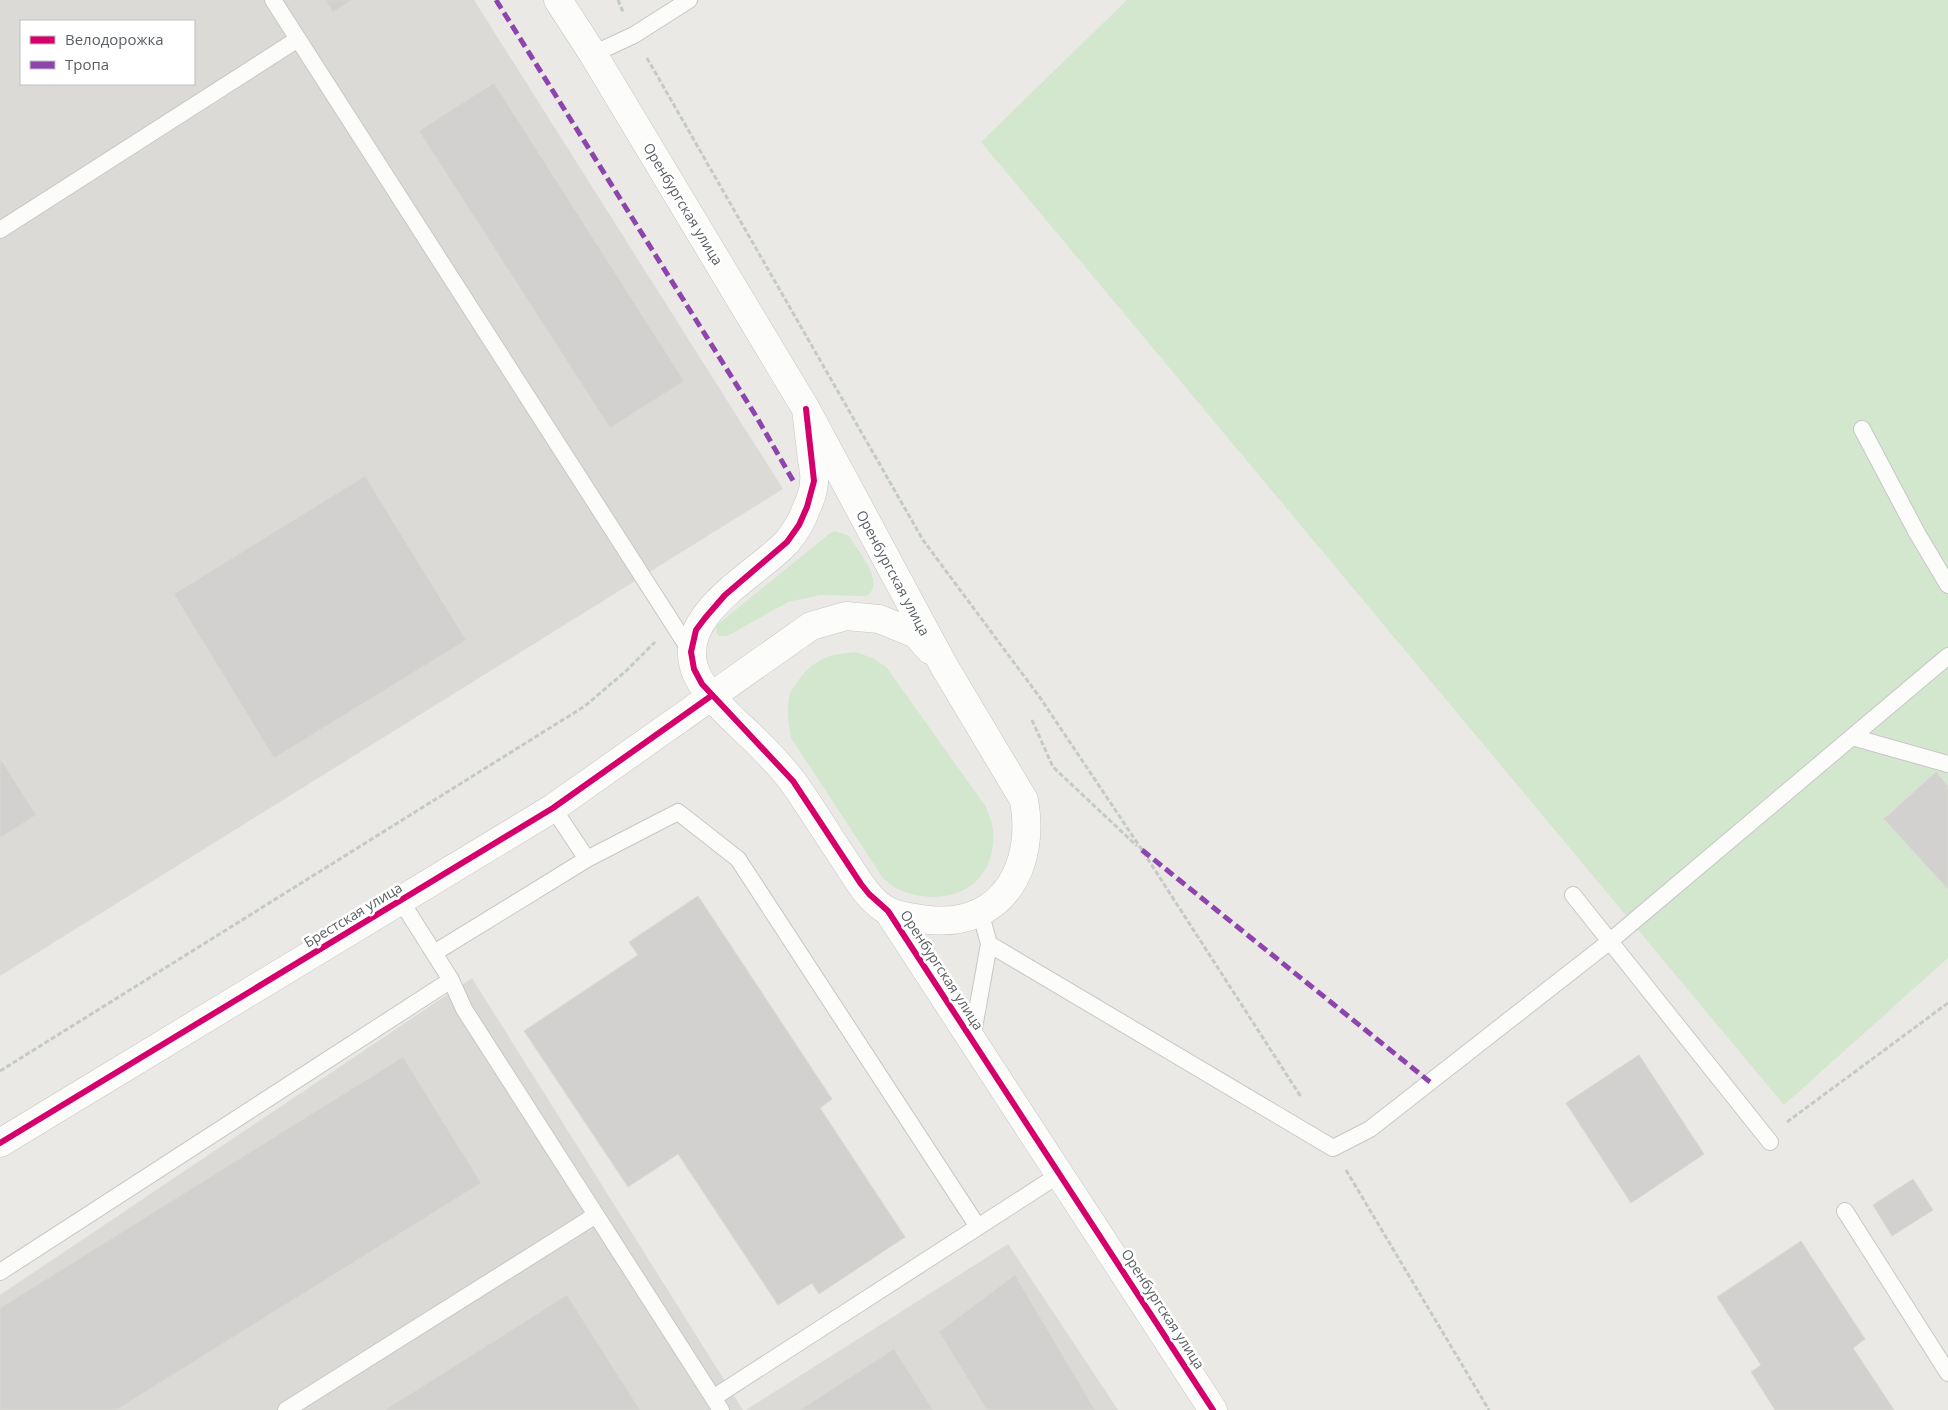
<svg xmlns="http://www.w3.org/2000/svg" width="1948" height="1410" font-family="'Open Sans',sans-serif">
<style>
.industrial{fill:#dbdad6;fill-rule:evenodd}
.green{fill:#d3e7cf}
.building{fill:#d2d1cf;stroke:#dad8d4}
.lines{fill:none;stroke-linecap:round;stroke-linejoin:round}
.lane-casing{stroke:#c7c7c7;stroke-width:18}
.street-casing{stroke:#c7c7c7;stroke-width:29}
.secondary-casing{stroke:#c5c6c5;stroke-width:29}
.path{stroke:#c4cac7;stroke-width:3;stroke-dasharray:5 2.5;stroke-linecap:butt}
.lane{stroke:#fcfcfb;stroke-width:16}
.street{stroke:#fcfcfb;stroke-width:28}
.secondary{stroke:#fcfcfb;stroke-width:28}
.quiet{stroke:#8e44ad;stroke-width:5;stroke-dasharray:10 5;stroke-linecap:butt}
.cycleway-casing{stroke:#fff;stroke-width:9}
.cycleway{stroke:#d6006c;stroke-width:6}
.labels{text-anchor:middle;stroke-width:5;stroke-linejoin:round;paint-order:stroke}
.street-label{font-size:14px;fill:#5a5f63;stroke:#fff}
</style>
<rect width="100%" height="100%" fill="#eae9e5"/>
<path class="industrial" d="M0 0H474L783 489 0 976ZM21 21H194V84H21Z
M472 978 743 1410H0V1295Z
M1008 1244 1118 1410H746Z"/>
<path class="green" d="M1127 0H1948V958L1784 1105 981 142Z
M835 531 849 536C858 551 887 584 866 596L820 595 788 602 727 636H720L716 633 717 625 829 534Z
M855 652 873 658 887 668 986 807C988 814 992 822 993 829 998 885 951 909 902 891 895 889 889 883 883 878L791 738C789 724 785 705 791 691 793 688 796 684 798 681 814 659 829 654 855 652Z"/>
<path class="building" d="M325 0H352L333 12Z
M494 83 684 381 610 428 419 131Z
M365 476 466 640 274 758 174 594Z
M0 758 36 815 0 838Z
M1936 772 1948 786V889L1884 819Z
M698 896 832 1099 820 1108 905 1237 819 1294 812 1283 778 1305 678 1154 628 1187 524 1031 638 955 629 942Z
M1639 1055 1704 1154 1631 1203 1566 1103Z
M403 1057 481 1183 116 1410H0V1308Z
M1913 1179 1933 1210 1892 1236 1873 1205Z
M1801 1241 1865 1339 1853 1348 1894 1410H1775L1751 1372 1761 1365 1717 1297Z
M1015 1275 1095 1410H987L939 1332Z
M567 1295 640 1410H385Z
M894 1349 933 1410H800Z"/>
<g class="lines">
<g class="lane-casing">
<path id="lane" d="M273 0 691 652
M593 54 634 35 689 0
M0 230 298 39
M1862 429 1917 533 1948 585
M1852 737 1948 764
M553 808 587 859 678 812 738 859 978 1227
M1573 895 1770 1142
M401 901 451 980 464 1009 721 1410
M989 944 1333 1148 1370 1129 1609 942 1948 656
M434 953 587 859
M972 1039 989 944 980 911
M1845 1211 1948 1373
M0 1272 451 980
M713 1398 1060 1174
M286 1410 596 1215"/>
</g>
<g class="street-casing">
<path id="street" d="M888 911 1213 1410"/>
</g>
<g class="secondary-casing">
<path id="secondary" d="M558 0 593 54 806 409 944 666 1024 800C1036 865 1004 927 929 920 916 918 900 917 888 911 868 900 856 877 844 859 827 834 811 807 793 782 782 767 769 754 756 741 737 722 701 693 694 667 678 613 756 575 787 542 795 532 802 521 806 509 810 501 814 489 814 481 815 474 813 466 812 460 810 443 808 426 806 409
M0 1143 553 808 811 626 846 616 879 619 916 634 930 650"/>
</g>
<path class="path" d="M618 0 623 12
M647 58 923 540 1041 699 1142 850 1301 1097
M1032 720 1053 767 1137 846
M0 1071 585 706 626 671 655 642
M1787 1122 1948 1003
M1346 1170 1489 1410"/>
<use href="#lane" class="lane"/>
<use href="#street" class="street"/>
<use href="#secondary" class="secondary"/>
<path class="quiet" d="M496 0 756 416 795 484
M1142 850 1430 1082"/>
<g class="cycleway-casing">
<path id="cycleway" d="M806 409 814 481 807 507 799 525 787 542 725 595 705 618 696 630 691 652 694 669 702 684 793 781 861 884 869 894 888 911 1213 1410
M0 1143 553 808 711 696"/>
</g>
<use href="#cycleway" class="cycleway"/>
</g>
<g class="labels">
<g class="street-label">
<text transform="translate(683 204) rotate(59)" y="5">Оренбургская улица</text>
<text transform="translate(893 573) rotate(62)" y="5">Оренбургская улица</text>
<text transform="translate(353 915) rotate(-31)" y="5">Брестская улица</text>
<text transform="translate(942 970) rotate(57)" y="5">Оренбургская улица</text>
<text transform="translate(1163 1309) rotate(57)" y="5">Оренбургская улица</text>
</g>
</g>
<rect x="20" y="20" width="175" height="65" fill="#ffffff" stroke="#bdbfc1"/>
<rect x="30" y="36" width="25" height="8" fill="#d6006c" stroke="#bdbfc1"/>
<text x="65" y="45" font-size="15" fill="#5a5f63">Велодорожка</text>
<rect x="30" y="61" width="25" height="8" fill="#8e44ad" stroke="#bdbfc1"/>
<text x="65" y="70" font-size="15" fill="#5a5f63">Тропа</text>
</svg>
